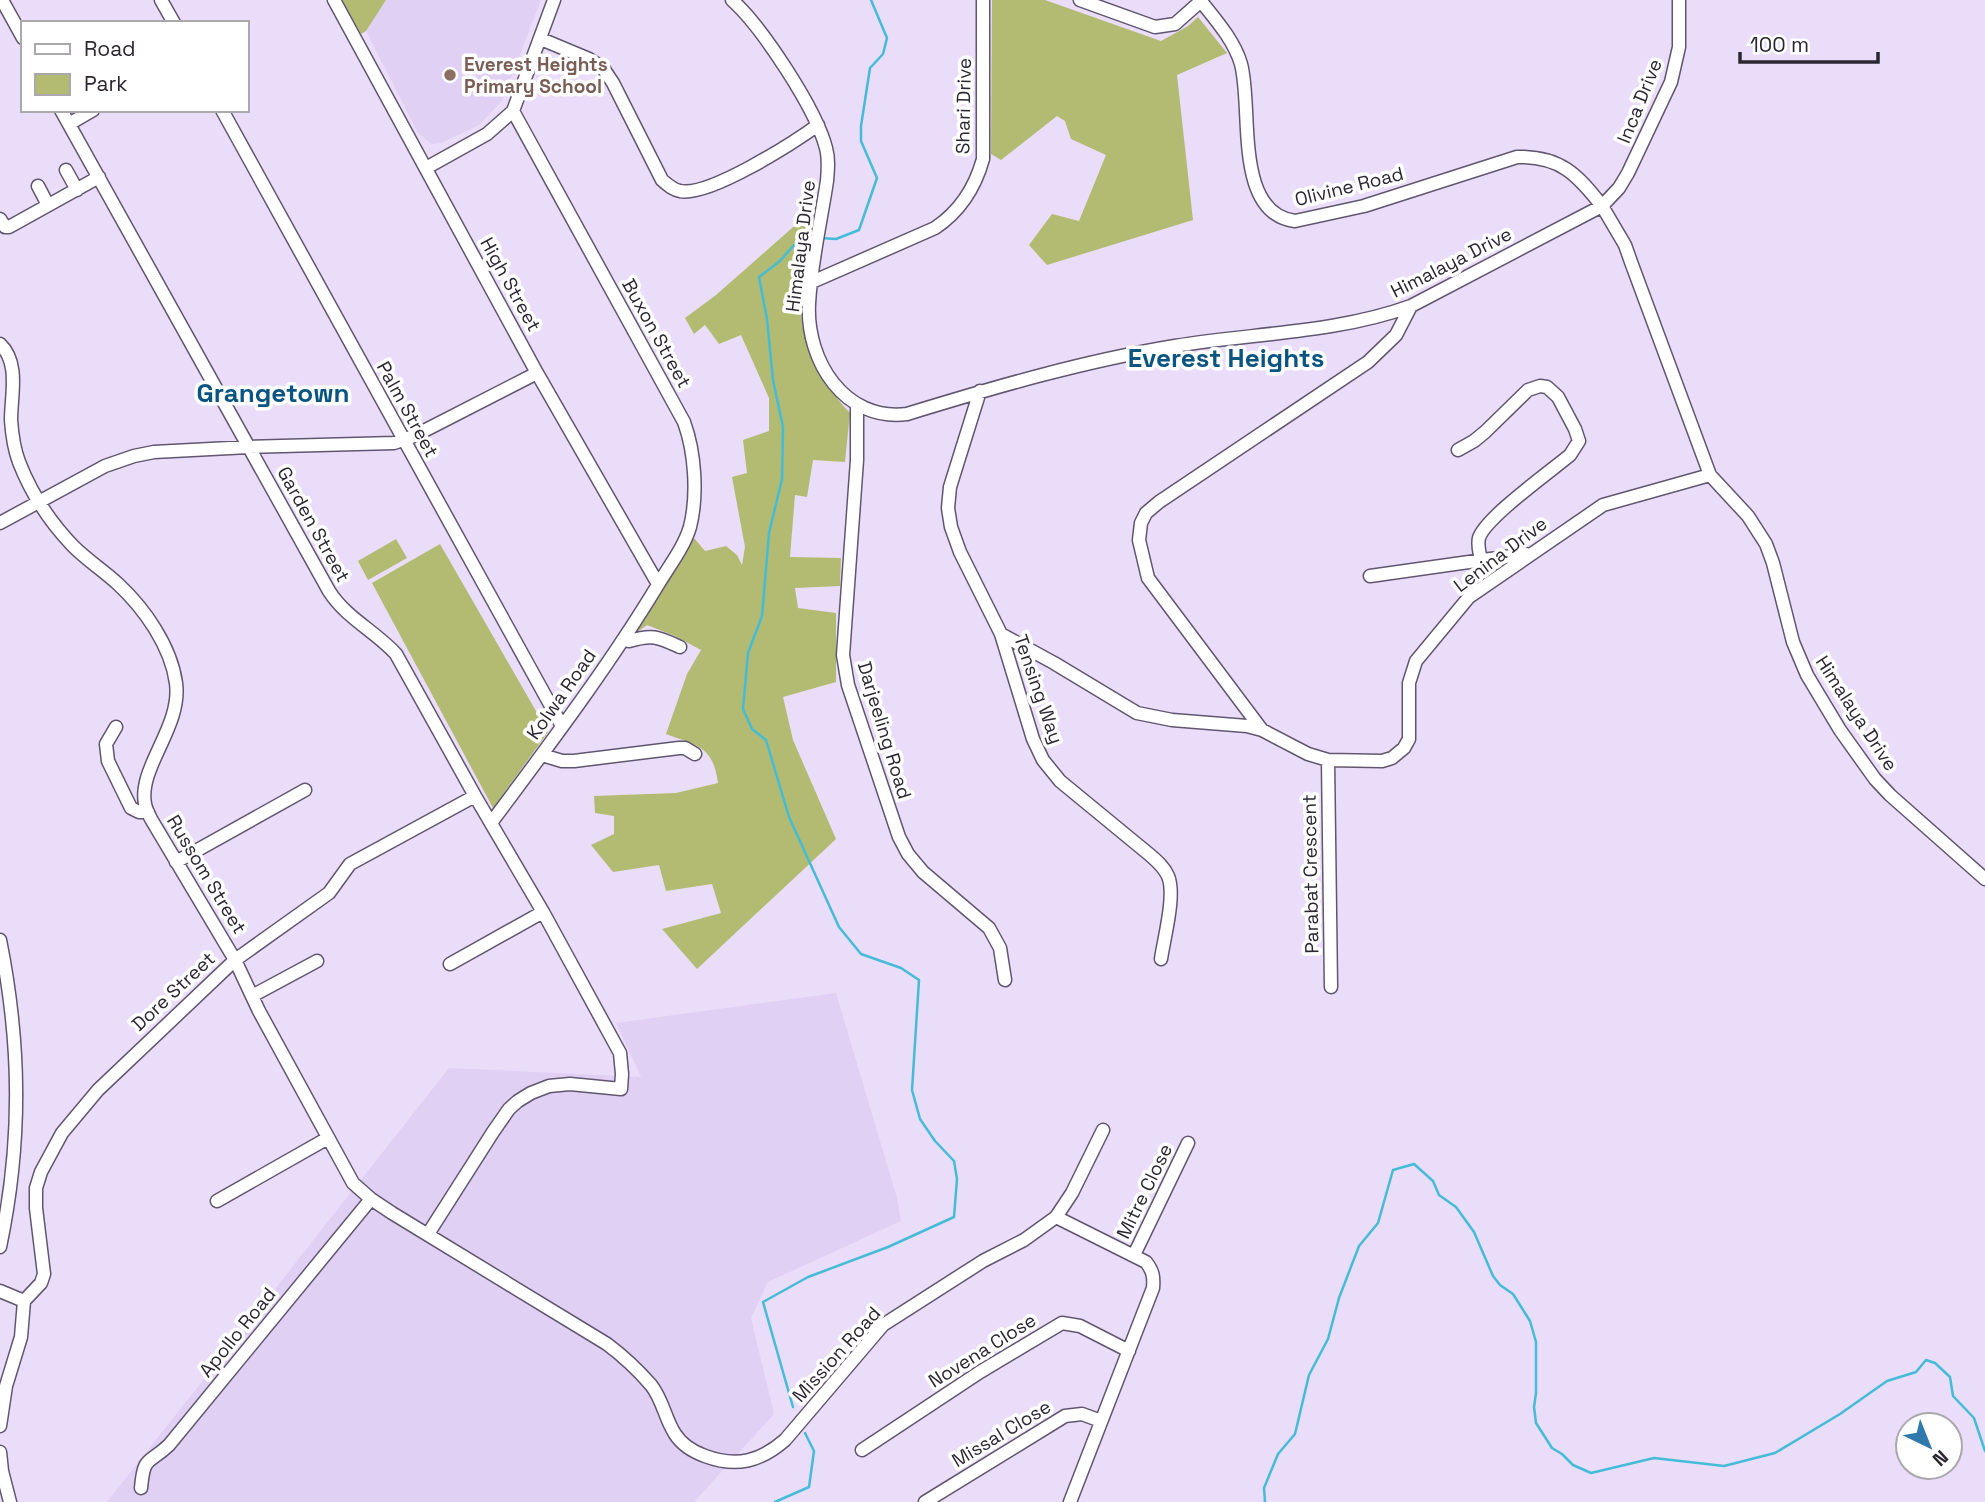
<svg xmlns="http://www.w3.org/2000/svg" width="1985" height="1502" font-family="'Space Grotesk',sans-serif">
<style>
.built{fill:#e0d0f3}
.green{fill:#b2bb71}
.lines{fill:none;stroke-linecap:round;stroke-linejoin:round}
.stream{stroke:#45bcd7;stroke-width:2.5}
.minor-casing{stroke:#61566f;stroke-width:15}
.minor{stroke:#fff;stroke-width:12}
.education-dot{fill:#8d6e63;stroke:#fff;stroke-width:2.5}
.labels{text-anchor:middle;stroke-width:7;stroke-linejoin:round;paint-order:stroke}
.education-label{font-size:19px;font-weight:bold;fill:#785e54;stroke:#fff;text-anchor:start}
.street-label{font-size:19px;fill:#2b2630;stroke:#fff}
.district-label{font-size:26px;font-weight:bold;fill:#095582;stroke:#fff}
</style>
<rect width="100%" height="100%" fill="#eaddfa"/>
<path class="built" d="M386 0H541L502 101 479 125 441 143 432 144 418 133 366 31Z
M836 993 897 1198 901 1221 768 1282 751 1318 774 1414 694 1502H107L449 1068 641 1077 616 1023Z"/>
<path class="green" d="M342 0H386L366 31 361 34Z
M992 0H1045L1161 41 1188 26 1198 17 1227 53 1177 75 1193 220 1047 265 1029 245 1052 214 1079 221 1106 155 1071 139 1065 121 1057 116 1001 160 991 154Z
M808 214C799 301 786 343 850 413L845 462 813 460 807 497 795 495 790 557 841 558 840 586 795 588 798 608 836 613V682L783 697 793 740 836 839 697 969 662 929 721 913 712 884 666 891 659 865 613 872 591 845 614 834V816L595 813 594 796 676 793 718 783C713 746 698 746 666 734L687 674 701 650 675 636 647 625 636 633 694 538 705 551 726 546 737 555 742 565 745 547 732 477 747 473 743 440 769 431V398L741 335 719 344 705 325 694 334 685 318 716 295Z
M396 539 407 558 368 580 358 561Z
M440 544 548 732 493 808 372 583Z"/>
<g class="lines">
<path class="stream" d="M820 238 836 239 859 230 877 178 861 141V126L870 68 883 54 887 38 871 0
M793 1407 763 1302 808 1277 888 1247 954 1217 957 1179 954 1161 935 1141 920 1119 912 1090 919 980 901 968 861 954 839 927 789 817 766 740 752 729 743 709 748 653 762 616 769 533 782 479 783 427 773 380 767 319 759 277 780 261 801 237H814
M775 1502 809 1487 814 1451 805 1433
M1265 1502 1264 1488 1278 1454 1295 1434 1309 1375 1328 1339 1339 1298 1359 1246 1378 1223 1393 1170 1414 1164 1433 1181 1439 1195 1456 1207 1474 1232 1493 1276 1500 1285 1513 1294 1530 1321 1536 1342V1393L1534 1407 1536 1423 1552 1448 1562 1454 1573 1465 1591 1473 1654 1458 1724 1466 1775 1453 1840 1414 1887 1381 1916 1372 1926 1360 1935 1363 1950 1377 1953 1396 1974 1418 1985 1451"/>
<g class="minor-casing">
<path id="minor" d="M2 0 23 38
M161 0 174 23
M334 0 537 373 658 584
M732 0C762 27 816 109 826 148 829 159 828 169 827 181 821 221 811 263 809 304 806 361 845 422 907 414 995 387 1084 361 1175 346 1254 333 1337 333 1411 306L1602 206 1625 245 1631 262 1710 475 1748 516 1766 544 1773 563 1793 642 1807 675 1840 730 1875 779 1890 795 1985 879
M1080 0 1155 27 1175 24 1201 1
M1200 0C1215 19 1234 40 1241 64 1253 108 1233 213 1295 221L1364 206 1517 157C1560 156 1577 174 1602 206L1619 188 1628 173 1671 82 1679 47V0
M541 39 589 59 603 68 613 83 662 180C668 185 673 190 680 191 709 197 793 143 818 125
M61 110 329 591C346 618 375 631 396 654L475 796 543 912 620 1053 622 1074 621 1089 570 1084 549 1086 531 1093 518 1101 509 1109 493 1132 428 1234
M222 110 562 726
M69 124 93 110
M426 168 487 134 513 111 554 0
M66 170 77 190
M38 186 48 205
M0 219 5 227H9L99 177
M812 282 935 228C959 212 975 188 983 159V0
M0 344C20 363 11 395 11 420 12 434 14 449 19 462 31 493 50 522 73 546 87 560 104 571 118 584 144 608 171 646 176 683 182 727 138 767 145 804 146 809 149 815 151 819L235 960 259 1011 353 1183 371 1199 392 1213 607 1344C623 1356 638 1370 651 1385 663 1400 665 1419 675 1434 682 1445 694 1452 705 1456 737 1468 761 1461 785 1440L883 1325 983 1261 1024 1240 1056 1217 1146 1262C1153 1271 1154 1277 1153 1288L1070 1502
M980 391 950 487 948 508 951 527 960 552 1001 634 1033 739 1043 760 1060 781 1150 855C1157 861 1164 867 1168 876 1176 895 1164 938 1161 959
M857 406V460L843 655 848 685 899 837 908 854 923 872 989 928 1000 948 1005 980
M1458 450 1474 441 1485 432 1528 390 1540 386 1547 387 1558 397 1575 429 1579 441 1570 455C1551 471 1485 518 1479 538 1477 545 1480 554 1481 561
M0 523 105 466 134 456 154 452 249 447 394 443 414 436 537 373
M1370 576 1526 554
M1001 634 1054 663 1137 713 1172 720 1247 726 1262 730 1308 754 1328 760 1382 761 1392 758 1404 748 1409 739V683L1416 661 1469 597 1603 505 1710 475
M624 638 629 641C653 634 658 637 680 647
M116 727 106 744 108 761 131 808 139 812H148
M1262 730 1148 578 1139 540 1141 523 1146 513 1159 502 1368 362 1396 335 1411 306
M542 755 562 761H574L679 748H685L695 754
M1328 760 1331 987
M491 823C549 745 609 666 659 583 670 565 684 547 690 527 698 495 695 452 684 422L513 111
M176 862 305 790
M0 940C21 1045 22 1142 0 1247
M450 964 543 912
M252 996 317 961
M217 1201 328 1138
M1056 1217 1072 1193 1103 1130
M1134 1255 1188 1143
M0 1291 24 1301
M24 1301 41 1283 44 1274 36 1208V1188L41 1172 62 1133 98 1090 235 960 329 893 350 864 475 796
M0 1426 6 1386 21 1337 24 1301
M862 1450 980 1372 1062 1323 1080 1326 1129 1351
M0 1452 2 1471 10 1502
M141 1488C144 1455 148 1465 169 1445L371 1199
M925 1502 1065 1416 1082 1414 1101 1421"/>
</g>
<use href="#minor" class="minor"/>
</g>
<circle class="education-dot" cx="450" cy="75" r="7"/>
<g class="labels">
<g class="education-label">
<text x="464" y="71">Everest Heights<tspan x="464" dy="22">Primary School</tspan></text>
</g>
<g class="street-label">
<text transform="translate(1639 101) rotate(-68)" y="7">Inca Drive</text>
<text transform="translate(963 106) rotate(-89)" y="7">Shari Drive</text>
<text transform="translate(1349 186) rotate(-14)" y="7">Olivine Road</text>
<text transform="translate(800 246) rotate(-83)" y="7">Himalaya Drive</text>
<text transform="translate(1451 262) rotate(-27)" y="7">Himalaya Drive</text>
<text transform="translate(511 284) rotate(61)" y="7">High Street</text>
<text transform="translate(657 333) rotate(61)" y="7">Buxon Street</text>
<text transform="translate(408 409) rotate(61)" y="7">Palm Street</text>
<text transform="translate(314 524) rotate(61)" y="7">Garden Street</text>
<text transform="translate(1500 554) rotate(-37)" y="7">Lenina Drive</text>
<text transform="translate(1039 689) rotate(71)" y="7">Tensing Way</text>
<text transform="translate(561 694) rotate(-55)" y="7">Kolwa Road</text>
<text transform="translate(1857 713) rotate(57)" y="7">Himalaya Drive</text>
<text transform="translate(885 730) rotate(73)" y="7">Darjeeling Road</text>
<text transform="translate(207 874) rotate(59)" y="7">Russom Street</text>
<text transform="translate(1310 874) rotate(-91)" y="7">Parabat Crescent</text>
<text transform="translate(173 991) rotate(-43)" y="7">Dore Street</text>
<text transform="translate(1144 1191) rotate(-64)" y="7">Mitre Close</text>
<text transform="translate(237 1332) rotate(-51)" y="7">Apollo Road</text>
<text transform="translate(982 1350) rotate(-32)" y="7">Novena Close</text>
<text transform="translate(836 1354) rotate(-48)" y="7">Mission Road</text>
<text transform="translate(1001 1433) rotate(-31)" y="7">Missal Close</text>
</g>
<g class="district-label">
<text x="1226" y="367">Everest Heights</text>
<text x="273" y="402">Grangetown</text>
</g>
</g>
<rect x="21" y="21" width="228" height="91" fill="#ffffff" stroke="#aaa8ac" stroke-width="2"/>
<rect x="35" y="44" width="35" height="10" fill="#ffffff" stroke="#aaa8ac" stroke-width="2"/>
<text x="84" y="56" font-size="21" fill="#2b2630">Road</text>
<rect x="35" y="74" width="35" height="21" fill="#b2bb71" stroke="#aaa8ac" stroke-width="2"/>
<text x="84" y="91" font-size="21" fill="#2b2630">Park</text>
<g transform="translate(1929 1446) rotate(137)"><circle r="33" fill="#ffffff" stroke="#aaa8ac" stroke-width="2"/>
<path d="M0-5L12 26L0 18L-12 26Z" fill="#2f79ad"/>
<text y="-10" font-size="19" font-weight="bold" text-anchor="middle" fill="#2b2630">N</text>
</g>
<path d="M1740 52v10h138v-10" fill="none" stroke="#2b2630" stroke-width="3.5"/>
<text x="1750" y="52" font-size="21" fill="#2b2630" stroke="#ffffff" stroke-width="5" paint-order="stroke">100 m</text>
</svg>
